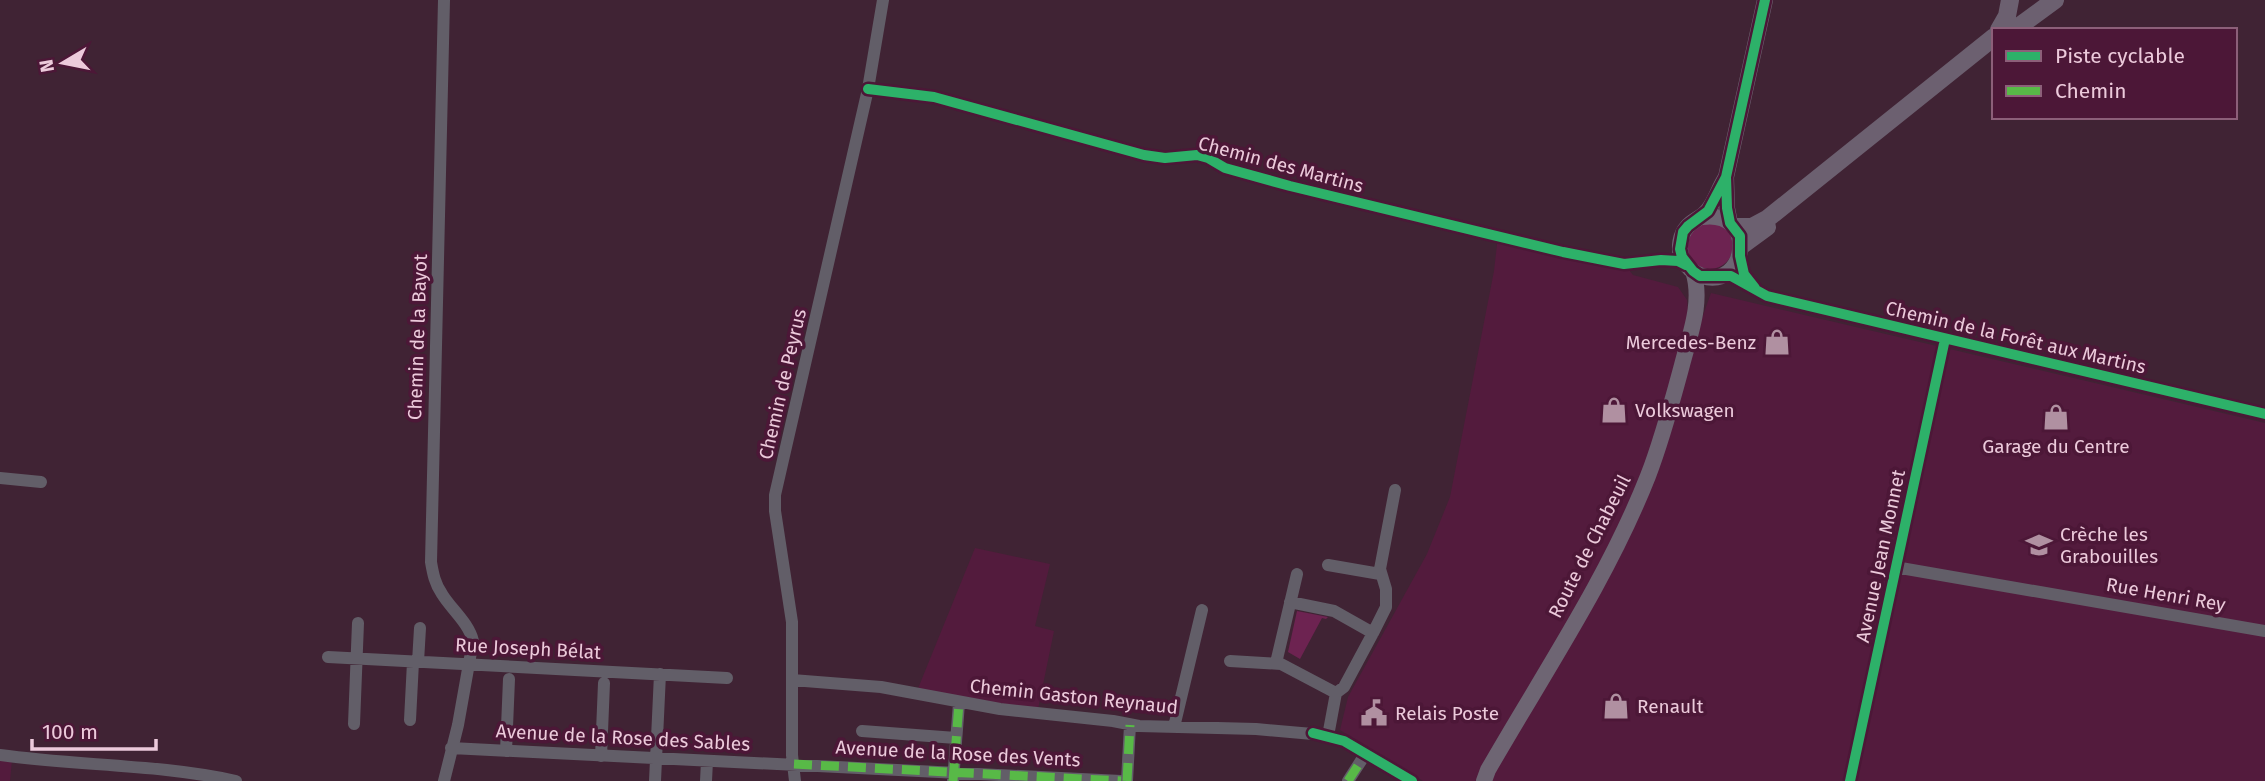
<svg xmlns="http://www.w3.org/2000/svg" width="2265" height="781" font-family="'Fira Sans',sans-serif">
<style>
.built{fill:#531b3d}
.green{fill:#6d2351}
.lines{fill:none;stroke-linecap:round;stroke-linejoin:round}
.minor{stroke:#625e68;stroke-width:12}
.major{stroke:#6e6573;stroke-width:16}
.highway{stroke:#6c6070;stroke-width:18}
.quiet{stroke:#58b947;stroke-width:9;stroke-dasharray:18 9;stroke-linecap:butt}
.cycleway-casing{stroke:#4c1737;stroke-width:15}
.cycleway{stroke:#2db169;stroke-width:10}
.labels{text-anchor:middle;stroke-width:7;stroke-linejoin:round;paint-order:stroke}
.street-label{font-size:19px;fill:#eccadb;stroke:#4c1737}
.poi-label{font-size:19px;fill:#eccadb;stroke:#4c1737;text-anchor:start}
</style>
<rect width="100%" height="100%" fill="#402334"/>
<path class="built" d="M1498 236 1624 264 1633 275 1678 287 1687 300 1690 333 1696 335 1711 293 2265 423V781H1423L1340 730 1348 697 1427 554 1450 497 1494 271Z
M975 548 1050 564 1035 626 1054 631 1038 709 917 691Z
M0 759 12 760 10 781H0Z"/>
<path class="green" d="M1687 246a23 23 0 1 1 46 0a23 23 0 1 1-46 0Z
M1297 611 1328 617 1326 619 1322 618 1300 659 1288 652Z"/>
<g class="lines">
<path class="minor" d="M444 0 431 562C433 574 435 584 442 594 451 609 469 623 473 641L458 725 444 781
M868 89 934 97 1144 155 1165 158 1197 155 1208 158 1225 168 1290 186 1563 252 1624 264 1661 260 1678 261 1686 265
M1722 275 1731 276 1767 296 2265 414
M0 478 41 482
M1328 565 1380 574
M1895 567 2265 631
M1290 602 1334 611 1373 633 1344 687 1336 693
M1373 633 1386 607V589L1380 569 1395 490
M328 657 727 678
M1230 661 1281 664 1336 693 1328 736
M418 662 420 628
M1276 663 1297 574
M792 680 881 687 1000 709 1113 721 1139 726 1256 729 1324 735 1344 741 1412 781
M410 720 413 662
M354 724 358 623
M1174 727 1202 610
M862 731 956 738
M451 748 1121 781
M506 751 509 679
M0 755C78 766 159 764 236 781
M601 756 604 683
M655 781 660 674
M706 781 707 761
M795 781 792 755V622L775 511V495L868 89 883 0
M953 781 959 703
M1127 781 1130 725
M1348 781 1366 753
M1850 781 1945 339"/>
<path class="major" d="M1702 217C1759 209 1747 290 1702 276 1693 273 1686 266 1682 258 1678 248 1680 235 1687 227 1693 220 1702 218 1708 210 1716 200 1719 187 1726 177
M1730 223 1727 208 1726 177 1765 0
M1484 781 1488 770C1543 674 1607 580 1648 476 1662 440 1672 402 1682 365 1690 334 1703 302 1693 271"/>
<path class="highway" d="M1999 30 2007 16 2010 0
M2014 30 2055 0
M1735 227H1752L1767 219 1994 37
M1741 246 1767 227"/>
<path class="quiet" d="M794 764 1121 781
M953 781 959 703
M1127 781 1130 725
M1348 781 1366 753"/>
<g class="cycleway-casing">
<path id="cycleway" d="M868 89 934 97 1144 155 1165 158 1197 155 1208 158 1225 168 1290 186 1563 252 1624 264 1661 260 1678 261 1686 265
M1726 177 1708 211 1688 226 1683 232 1680 249 1682 257 1693 271 1700 276H1731L1767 296 2265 414
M1755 288 1744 274 1740 256V236L1730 223 1727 208 1726 177 1765 0
M1313 733 1344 741 1412 781
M1850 781 1945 339"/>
</g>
<use href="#cycleway" class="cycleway"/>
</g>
<defs>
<g id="shop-bare" transform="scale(2.1)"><path d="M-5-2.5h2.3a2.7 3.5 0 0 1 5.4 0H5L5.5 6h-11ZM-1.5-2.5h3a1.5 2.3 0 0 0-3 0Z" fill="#b090a1" stroke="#4c1737" stroke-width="2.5" paint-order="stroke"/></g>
<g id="school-bare" transform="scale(2.1)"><path d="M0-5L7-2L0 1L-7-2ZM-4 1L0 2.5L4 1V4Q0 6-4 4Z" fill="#b090a1" stroke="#4c1737" stroke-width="2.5" paint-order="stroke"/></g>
<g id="civic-bare" transform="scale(2.1)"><path d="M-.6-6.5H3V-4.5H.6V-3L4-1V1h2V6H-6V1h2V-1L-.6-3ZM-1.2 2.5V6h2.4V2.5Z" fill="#b090a1" stroke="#4c1737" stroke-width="2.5" paint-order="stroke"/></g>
</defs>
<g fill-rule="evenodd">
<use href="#shop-bare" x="1777" y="342"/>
<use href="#shop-bare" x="1614" y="410"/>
<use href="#shop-bare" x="2056" y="417"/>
<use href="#school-bare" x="2039" y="545"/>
<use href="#shop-bare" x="1616" y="706"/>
<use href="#civic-bare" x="1374" y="713"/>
</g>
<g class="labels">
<g class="street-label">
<text transform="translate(1281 164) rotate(15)" y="7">Chemin des Martins</text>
<text transform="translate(417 337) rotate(-88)" y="7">Chemin de la Bayot</text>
<text transform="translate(2016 337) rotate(13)" y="7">Chemin de la Forêt aux Martins</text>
<text transform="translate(782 384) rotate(-77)" y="7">Chemin de Peyrus</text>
<text transform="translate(1589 546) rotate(-63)" y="7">Route de Chabeuil</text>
<text transform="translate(1880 556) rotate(-78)" y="7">Avenue Jean Monnet</text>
<text transform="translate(2166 594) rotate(10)" y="7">Rue Henri Rey</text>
<text transform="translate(528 648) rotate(3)" y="7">Rue Joseph Bélat</text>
<text transform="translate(1074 696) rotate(6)" y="7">Chemin Gaston Reynaud</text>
<text transform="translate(623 737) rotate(3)" y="7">Avenue de la Rose des Sables</text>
<text transform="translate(958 753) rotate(3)" y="7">Avenue de la Rose des Vents</text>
</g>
<g class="poi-label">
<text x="1756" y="349" text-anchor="end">Mercedes-Benz</text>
<text x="1635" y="417">Volkswagen</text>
<text x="2056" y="453" text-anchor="middle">Garage du Centre</text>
<text x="2060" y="541">Crèche les<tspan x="2060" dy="22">Grabouilles</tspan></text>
<text x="1637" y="713">Renault</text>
<text x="1395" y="720">Relais Poste</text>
</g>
</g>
<rect x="1992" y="28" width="245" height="91" fill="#4c1737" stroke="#8c5f79" stroke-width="2"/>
<rect x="2006" y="51" width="35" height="10" fill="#2db169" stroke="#8c5f79" stroke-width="2"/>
<text x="2055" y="63" font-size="21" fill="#eccadb">Piste cyclable</text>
<rect x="2006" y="86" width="35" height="10" fill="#58b947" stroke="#8c5f79" stroke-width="2"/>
<text x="2055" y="98" font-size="21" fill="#eccadb">Chemin</text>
<g transform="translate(63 63) rotate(260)" stroke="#4c1737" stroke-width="5" paint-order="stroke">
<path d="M0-5L12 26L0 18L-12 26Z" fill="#eccadb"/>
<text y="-10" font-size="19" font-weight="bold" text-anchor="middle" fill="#eccadb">N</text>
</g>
<path d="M32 739v10h124v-10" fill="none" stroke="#eccadb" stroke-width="3.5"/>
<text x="42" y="739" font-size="21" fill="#eccadb" stroke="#4c1737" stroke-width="5" paint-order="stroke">100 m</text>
</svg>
